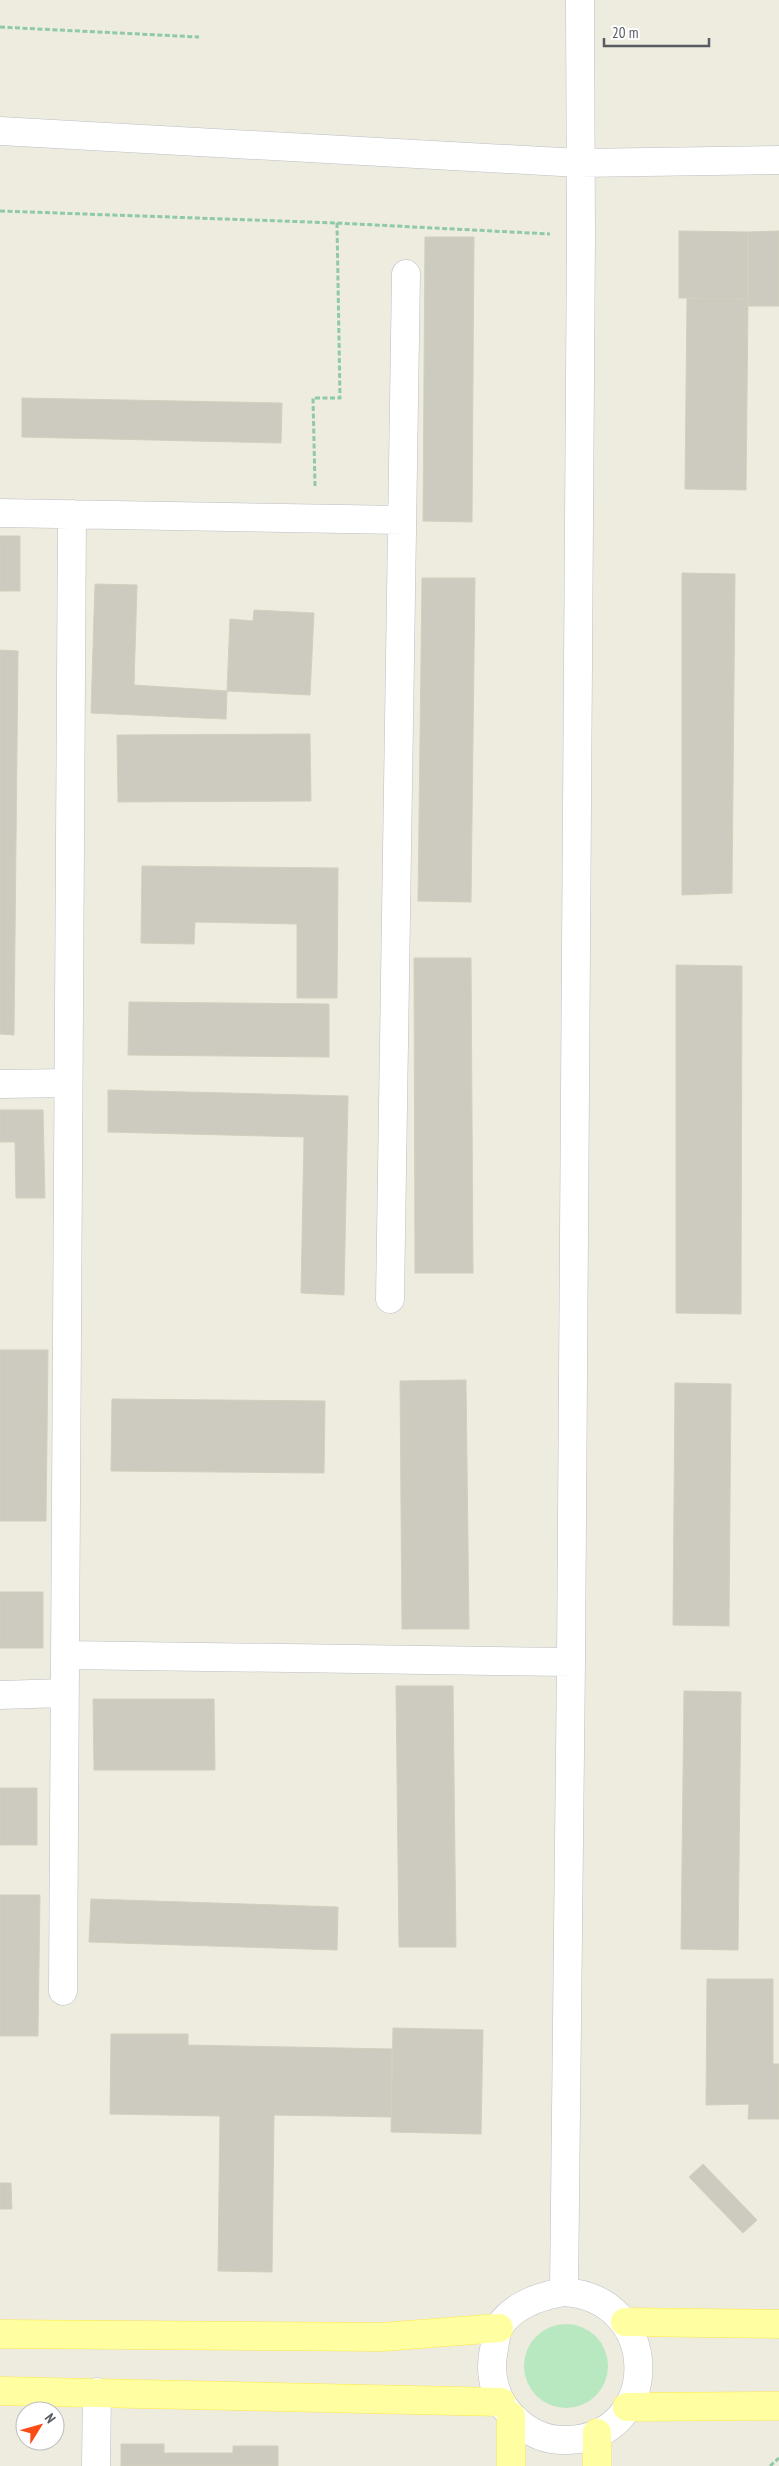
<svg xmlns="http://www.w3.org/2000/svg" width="779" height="2466" font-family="'PT Sans Narrow',sans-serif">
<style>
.green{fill:#b8e8bf}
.building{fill:#cdcbc0;stroke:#d2cfbd}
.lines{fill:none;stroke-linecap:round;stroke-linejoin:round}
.minor-casing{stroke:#bcbec5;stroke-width:29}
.major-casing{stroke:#ffe846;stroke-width:29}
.path{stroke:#90c9a9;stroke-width:3;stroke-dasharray:5 2.5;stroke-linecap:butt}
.minor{stroke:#fff;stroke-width:28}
.major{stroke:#ffffa2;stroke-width:28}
</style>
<rect width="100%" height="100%" fill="#edecdf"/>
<path class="green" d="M524 2366a42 42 0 1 1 84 0a42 42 0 1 1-84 0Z"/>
<path class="building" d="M679 231 748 232V299L679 298Z
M779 231V306H748V232Z
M425 237H474L472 522 423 521Z
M687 298 748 299 746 490 685 489Z
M22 398 282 403 281 443 22 437Z
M0 536H20V591H0Z
M682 573 735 574 732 893 682 895Z
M422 578H475L471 902 418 901Z
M95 584 137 585 134 685 227 691 226 719 91 713Z
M254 610 314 613 310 695 227 691 230 619 253 621Z
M0 650 18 651 14 1035 0 1034Z
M310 734 311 801 118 802 117 735Z
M142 866 338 868 337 998H297V924L195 922 194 944 141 943Z
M414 958H471L473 1273H415Z
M676 965 742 966 741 1314 676 1313Z
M129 1002 329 1004V1057L128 1055Z
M108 1090 348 1096 344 1295 301 1293 304 1137 108 1132Z
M0 1110H43L45 1198H16L15 1142H0Z
M0 1350H48L46 1521H0Z
M466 1380 469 1629H402L400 1381Z
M675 1383 731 1384 729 1626 673 1625Z
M112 1399 325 1401 324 1473 111 1471Z
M0 1592H43V1648H0Z
M396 1686H453L456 1947H399Z
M684 1691 741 1692 738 1950 681 1949Z
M93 1699H214L215 1770H94Z
M0 1788H37V1845H0Z
M0 1895H40L38 2036H0Z
M91 1899 338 1907 337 1950 89 1942Z
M707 1979H773V2064H779V2119H748L749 2104 706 2105Z
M393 2028 483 2030 481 2134 391 2132Z
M111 2034H188V2045L392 2049 391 2117 274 2115 272 2272 218 2271 220 2116 110 2114Z
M703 2164 757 2220 743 2233 689 2177Z
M0 2183H11L12 2209H0Z
M121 2444H164V2453H233V2446H278V2466H121Z"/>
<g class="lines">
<g class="minor-casing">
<path id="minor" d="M0 131 579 163 779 160
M0 513 402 520
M0 1084 68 1083
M390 1299 406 274
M65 1655 571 1662
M0 1695 64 1693
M63 1991 72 514
M564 2292 571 1662 581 236 580 0
M564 2292C662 2298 663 2436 568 2440 548 2441 531 2434 517 2421 496 2403 488 2376 494 2349 495 2343 496 2333 499 2327 513 2305 540 2296 564 2292Z
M96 2466 97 2392"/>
</g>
<g class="major-casing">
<path id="major" d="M625 2322 779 2324
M0 2334 382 2337 499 2328
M0 2391 501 2402
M627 2407 779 2406
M511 2416V2466
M597 2433V2466"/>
</g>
<path class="path" d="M0 27 199 37
M0 211 337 223 550 234
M315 486 313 398H340L337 223
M770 2466 779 2458"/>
<use href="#minor" class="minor"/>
<use href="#major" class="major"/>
</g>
<g transform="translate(40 2426) rotate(53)"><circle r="24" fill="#ffffff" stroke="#bcbdc0"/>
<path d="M0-4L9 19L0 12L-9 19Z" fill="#fb4c16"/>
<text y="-8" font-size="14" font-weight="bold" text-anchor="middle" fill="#585b62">N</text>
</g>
<path d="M604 38v8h105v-8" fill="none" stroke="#585b62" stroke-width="2.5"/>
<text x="612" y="38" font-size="15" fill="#585b62" stroke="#ffffff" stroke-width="4" paint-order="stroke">20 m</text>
</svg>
